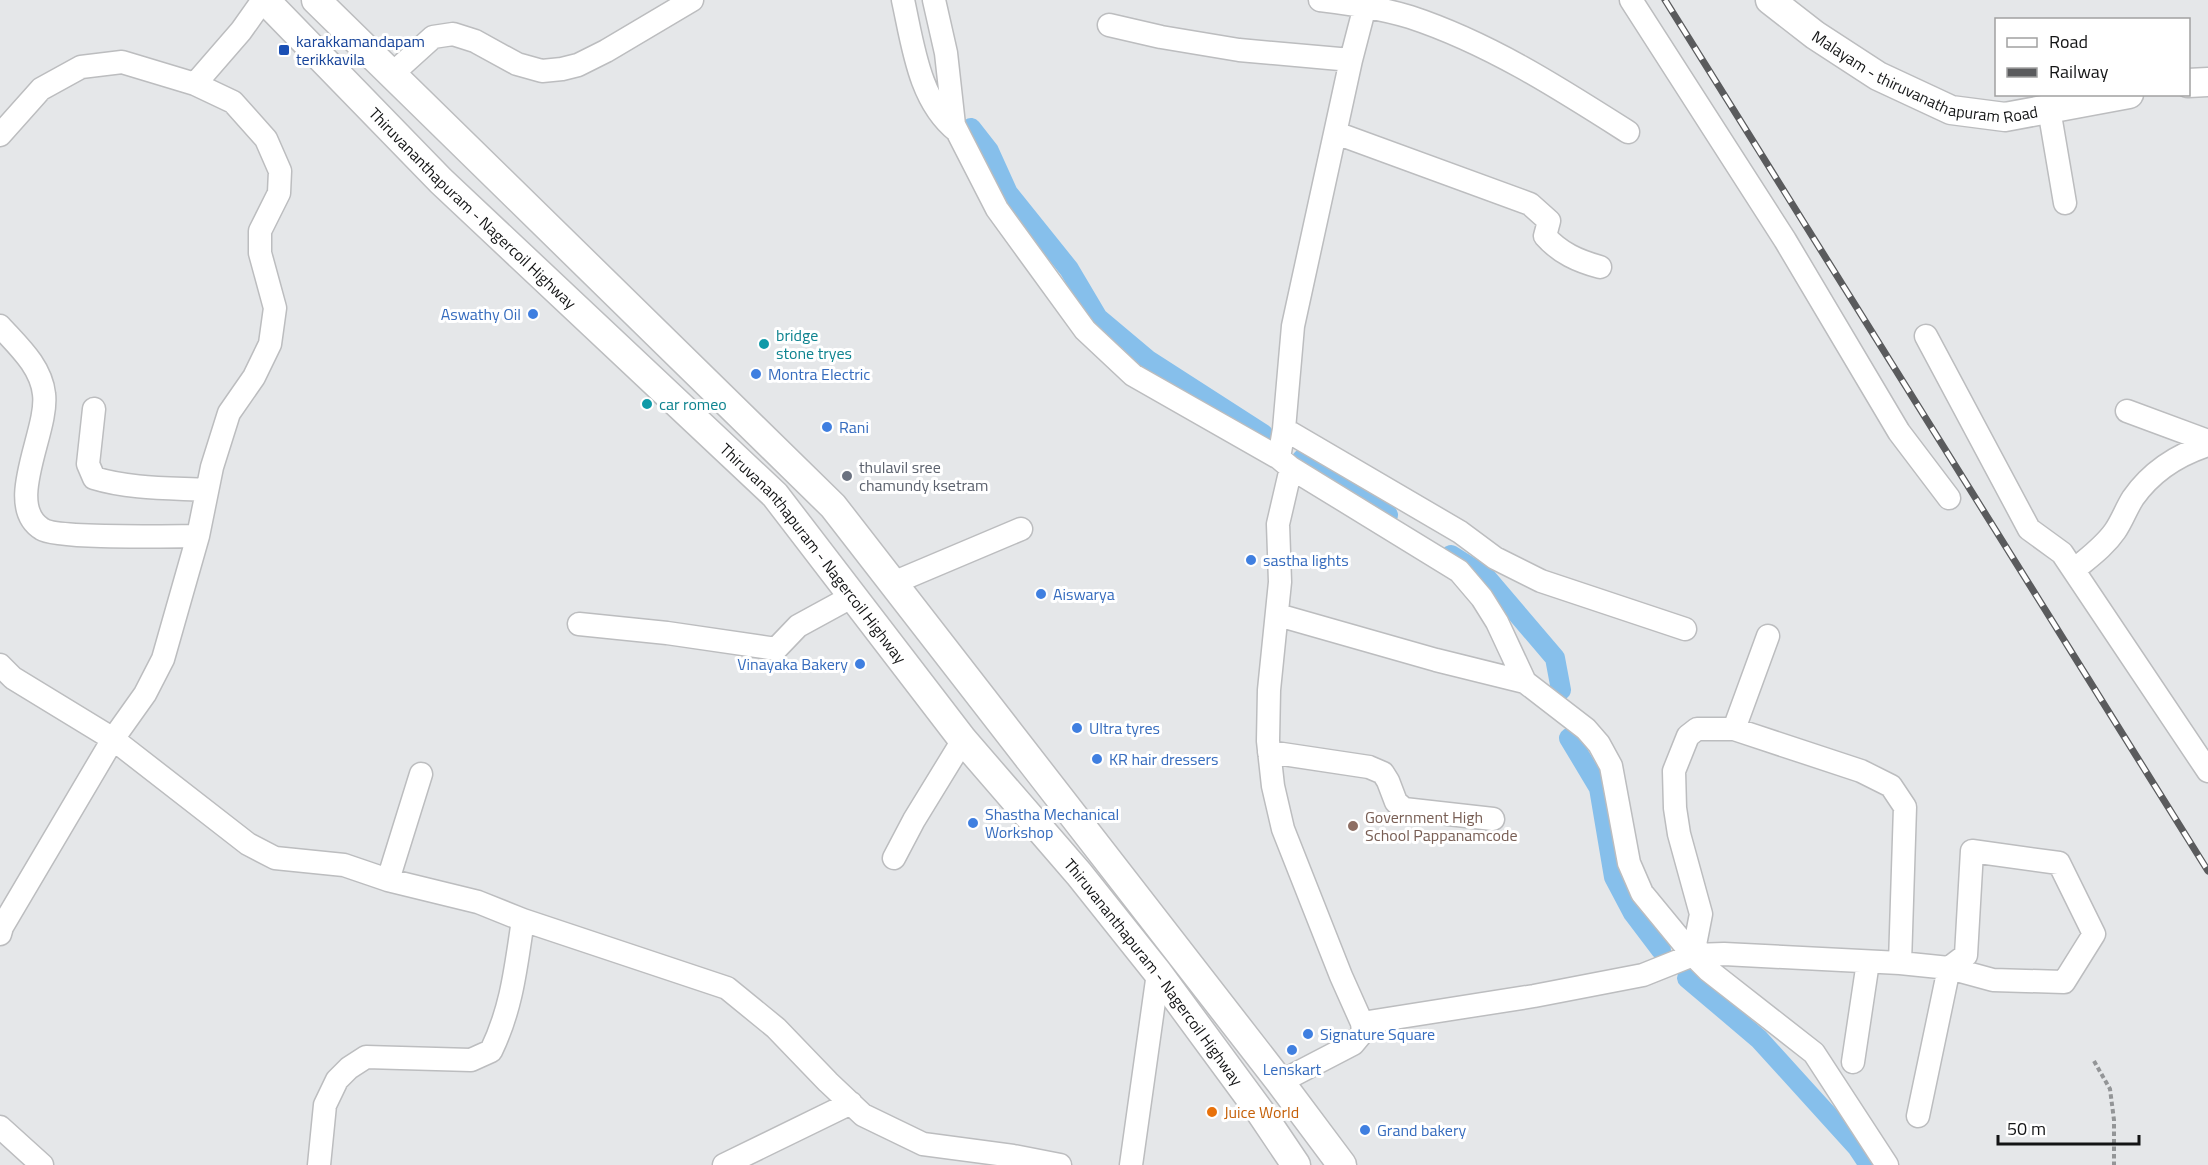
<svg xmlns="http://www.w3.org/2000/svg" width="2208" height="1165" font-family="'Titillium Web',sans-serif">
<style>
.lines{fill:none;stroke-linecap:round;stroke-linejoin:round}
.canal{stroke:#86bfeb;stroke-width:20}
.minor-casing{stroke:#bcbdbf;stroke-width:25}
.major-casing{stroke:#bcbdbf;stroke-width:31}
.path{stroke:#939597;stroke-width:4;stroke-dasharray:4.5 3;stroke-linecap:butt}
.minor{stroke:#fff;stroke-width:22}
.major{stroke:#fff;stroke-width:28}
.rail-casing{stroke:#5a5b5d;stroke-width:7}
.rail{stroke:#fff;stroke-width:4.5;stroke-dasharray:14;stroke-linecap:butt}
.transit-dot{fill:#1a4fb4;stroke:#fff;stroke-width:2}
.shop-dot{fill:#3f7fe0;stroke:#fff;stroke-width:2}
.culture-dot{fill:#0f9aa8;stroke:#fff;stroke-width:2}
.worship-dot{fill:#6b7280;stroke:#fff;stroke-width:2}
.education-dot{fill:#8d6e63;stroke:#fff;stroke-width:2}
.food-dot{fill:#e8710a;stroke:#fff;stroke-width:2}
.labels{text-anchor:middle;stroke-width:6;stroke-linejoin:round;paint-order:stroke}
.transit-label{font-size:16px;fill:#164399;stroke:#fff;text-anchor:start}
.street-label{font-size:16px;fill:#131415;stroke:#fff}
.shop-label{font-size:16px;fill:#366cbe;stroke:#fff;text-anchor:start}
.culture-label{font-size:16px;fill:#0d838f;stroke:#fff;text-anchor:start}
.worship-label{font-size:16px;fill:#5b616d;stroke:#fff;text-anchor:start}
.education-label{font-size:16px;fill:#785e54;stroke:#fff;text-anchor:start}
.food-label{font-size:16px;fill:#c56008;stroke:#fff;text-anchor:start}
</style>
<rect width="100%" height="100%" fill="#e5e7e9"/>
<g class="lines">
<path class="canal" d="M971 128 989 151 1008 193 1069 269 1098 318 1148 360 1263 434
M1302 459 1388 515
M1451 555 1486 577 1555 658 1561 690
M1569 738 1599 788 1614 877 1633 913 1661 950
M1687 978 1759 1039 1857 1147 1869 1165"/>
<g class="minor-casing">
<path id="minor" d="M903 0C913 45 919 101 957 131
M934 0 946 53 954 125 997 209 1085 330 1133 375 1279 458
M1320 0C1350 4 1381 8 1410 17 1489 43 1559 88 1628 132
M1631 0 1785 240 1899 432 1949 498
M1109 25 1161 37 1239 50 1351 60
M391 75 433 37 453 34 475 41 517 64 542 71 562 69 578 65 606 51 692 0
M2049 109 2065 203
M1336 133 1530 204 1549 221 1545 236C1560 253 1578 261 1600 267
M0 135 41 89 81 67 122 62 195 84
M0 326C18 346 41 366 44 394 49 431 3 505 42 529 57 539 172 536 198 536
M1926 336 2029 529 2062 553 2208 771
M94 409 88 464 94 478C130 489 170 488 207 490
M2127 411 2208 441
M1284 429 1460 532 1495 558 1541 581 1685 629
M1291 468 1459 571 1482 598 1497 622 1525 682 1586 729 1599 744 1611 766 1629 863 1642 893 1693 955 1708 970 1814 1053 1887 1165
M2074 570C2088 558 2104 547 2115 531 2122 521 2126 509 2133 498 2152 471 2177 455 2208 445
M893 583 1021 529
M1278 615 1436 660 1525 682
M579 624 667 633 776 649 798 626 853 596
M0 665 13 678 113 739 248 844 275 858 344 865 388 880 478 902 523 920C516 966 512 1008 491 1051L471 1060 366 1057 349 1068 337 1080 325 1105 319 1165
M1734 729 1768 636
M1269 752 1369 767 1383 773 1388 781 1396 802 1404 809 1493 819
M894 858 914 820 963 740
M388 880 421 774
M523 920 727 988 776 1028 828 1082 863 1115 923 1144 1013 1156 1060 1165
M0 934 2 927 113 739 145 694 163 659 198 536 212 467 229 413 254 377 270 344 275 308 260 253V231L279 193 280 171 266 139 233 102 195 84 241 31 263 0
M1693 955 1701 914 1679 834 1675 808 1674 771 1688 736 1697 729H1734L1861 771 1891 786 1905 807 1900 963
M1362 1023 1534 996 1643 975 1693 955 1724 954 1900 963 1949 968 1993 980 2064 982 2094 934 2059 863 1972 851 1966 955 1949 968 1918 1116
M1853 1062 1868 962
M1280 1082 1353 1044 1363 1032 1362 1023 1341 976 1283 829 1273 786 1268 741 1269 690 1280 582 1278 524 1291 468 1279 458 1284 429 1293 326 1351 60 1365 6 1363 0
M0 1127 42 1165
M724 1165 851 1103
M1131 1165 1158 973"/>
</g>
<g class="major-casing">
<g id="major">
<path id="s1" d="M265 0 441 181 775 495 963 740 1079 874 1158 973 1261 1113 1296 1165"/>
<path d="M316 0 833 506 1280 1082 1342 1165"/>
<path id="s2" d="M1770 0 1815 35 1878 76 1951 110 2005 117 2129 94"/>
<path d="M2188 83 2208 82"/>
</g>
</g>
<path class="path" d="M2094 1061 2110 1089 2114 1120V1165"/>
<use href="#minor" class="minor"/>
<use href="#major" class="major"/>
<g class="rail-casing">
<path id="rail" d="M1665 0 2208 871"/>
</g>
<use href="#rail" class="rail"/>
</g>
<rect class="transit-dot" x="278" y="44" width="12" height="12" rx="3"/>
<g class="shop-dot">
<circle cx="533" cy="314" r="6"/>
<circle cx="756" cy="374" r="6"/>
<circle cx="827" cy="427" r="6"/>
<circle cx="1251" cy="560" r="6"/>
<circle cx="1041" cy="594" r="6"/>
<circle cx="860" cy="664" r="6"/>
<circle cx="1077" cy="728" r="6"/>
<circle cx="1097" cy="759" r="6"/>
<circle cx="973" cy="823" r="6"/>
<circle cx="1308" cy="1034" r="6"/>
<circle cx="1292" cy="1050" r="6"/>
<circle cx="1365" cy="1130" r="6"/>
</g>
<g class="culture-dot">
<circle cx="764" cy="344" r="6"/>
<circle cx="647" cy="404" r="6"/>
</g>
<circle class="worship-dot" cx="847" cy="476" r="6"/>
<circle class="education-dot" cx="1353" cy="826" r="6"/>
<circle class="food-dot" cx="1212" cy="1112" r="6"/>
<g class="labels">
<g class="transit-label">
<text x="296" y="47">karakkamandapam<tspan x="296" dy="18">terikkavila</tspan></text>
</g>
<g class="street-label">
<text dy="6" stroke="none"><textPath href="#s2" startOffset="178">Malayam - thiruvanathapuram Road</textPath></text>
<text dy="6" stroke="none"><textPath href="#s1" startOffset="294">Thiruvananthapuram - Nagercoil Highway</textPath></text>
<text dy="6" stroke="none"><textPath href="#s1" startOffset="780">Thiruvananthapuram - Nagercoil Highway</textPath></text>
<text dy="6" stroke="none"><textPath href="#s1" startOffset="1320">Thiruvananthapuram - Nagercoil Highway</textPath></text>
</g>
<g class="shop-label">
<text x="521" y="320" text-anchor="end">Aswathy Oil</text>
<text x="768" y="380">Montra Electric</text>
<text x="839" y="433">Rani</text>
<text x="1263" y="566">sastha lights</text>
<text x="1053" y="600">Aiswarya</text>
<text x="848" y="670" text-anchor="end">Vinayaka Bakery</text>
<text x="1089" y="734">Ultra tyres</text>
<text x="1109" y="765">KR hair dressers</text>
<text x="985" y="820">Shastha Mechanical<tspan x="985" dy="18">Workshop</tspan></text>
<text x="1320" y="1040">Signature Square</text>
<text x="1292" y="1075" text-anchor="middle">Lenskart</text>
<text x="1377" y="1136">Grand bakery</text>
</g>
<g class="culture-label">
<text x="776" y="341">bridge<tspan x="776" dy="18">stone tryes</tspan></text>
<text x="659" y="410">car romeo</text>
</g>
<g class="worship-label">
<text x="859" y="473">thulavil sree<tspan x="859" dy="18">chamundy ksetram</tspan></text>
</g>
<g class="education-label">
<text x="1365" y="823">Government High<tspan x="1365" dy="18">School Pappanamcode</tspan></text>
</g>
<g class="food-label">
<text x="1224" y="1118">Juice World</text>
</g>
</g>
<rect x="1995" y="18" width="195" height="78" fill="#ffffff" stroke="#a1a1a1" stroke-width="1.5"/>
<rect x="2007" y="38" width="30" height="9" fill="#ffffff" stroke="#a1a1a1" stroke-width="1.5"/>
<text x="2049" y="48" font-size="18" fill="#131415">Road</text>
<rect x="2007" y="68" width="30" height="9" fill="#5a5b5d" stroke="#a1a1a1" stroke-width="1.5"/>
<text x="2049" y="78" font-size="18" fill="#131415">Railway</text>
<path d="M1998 1135v9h141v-9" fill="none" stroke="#131415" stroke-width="3"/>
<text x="2007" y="1135" font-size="18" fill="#131415" stroke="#ffffff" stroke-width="4.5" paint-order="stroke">50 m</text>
</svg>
